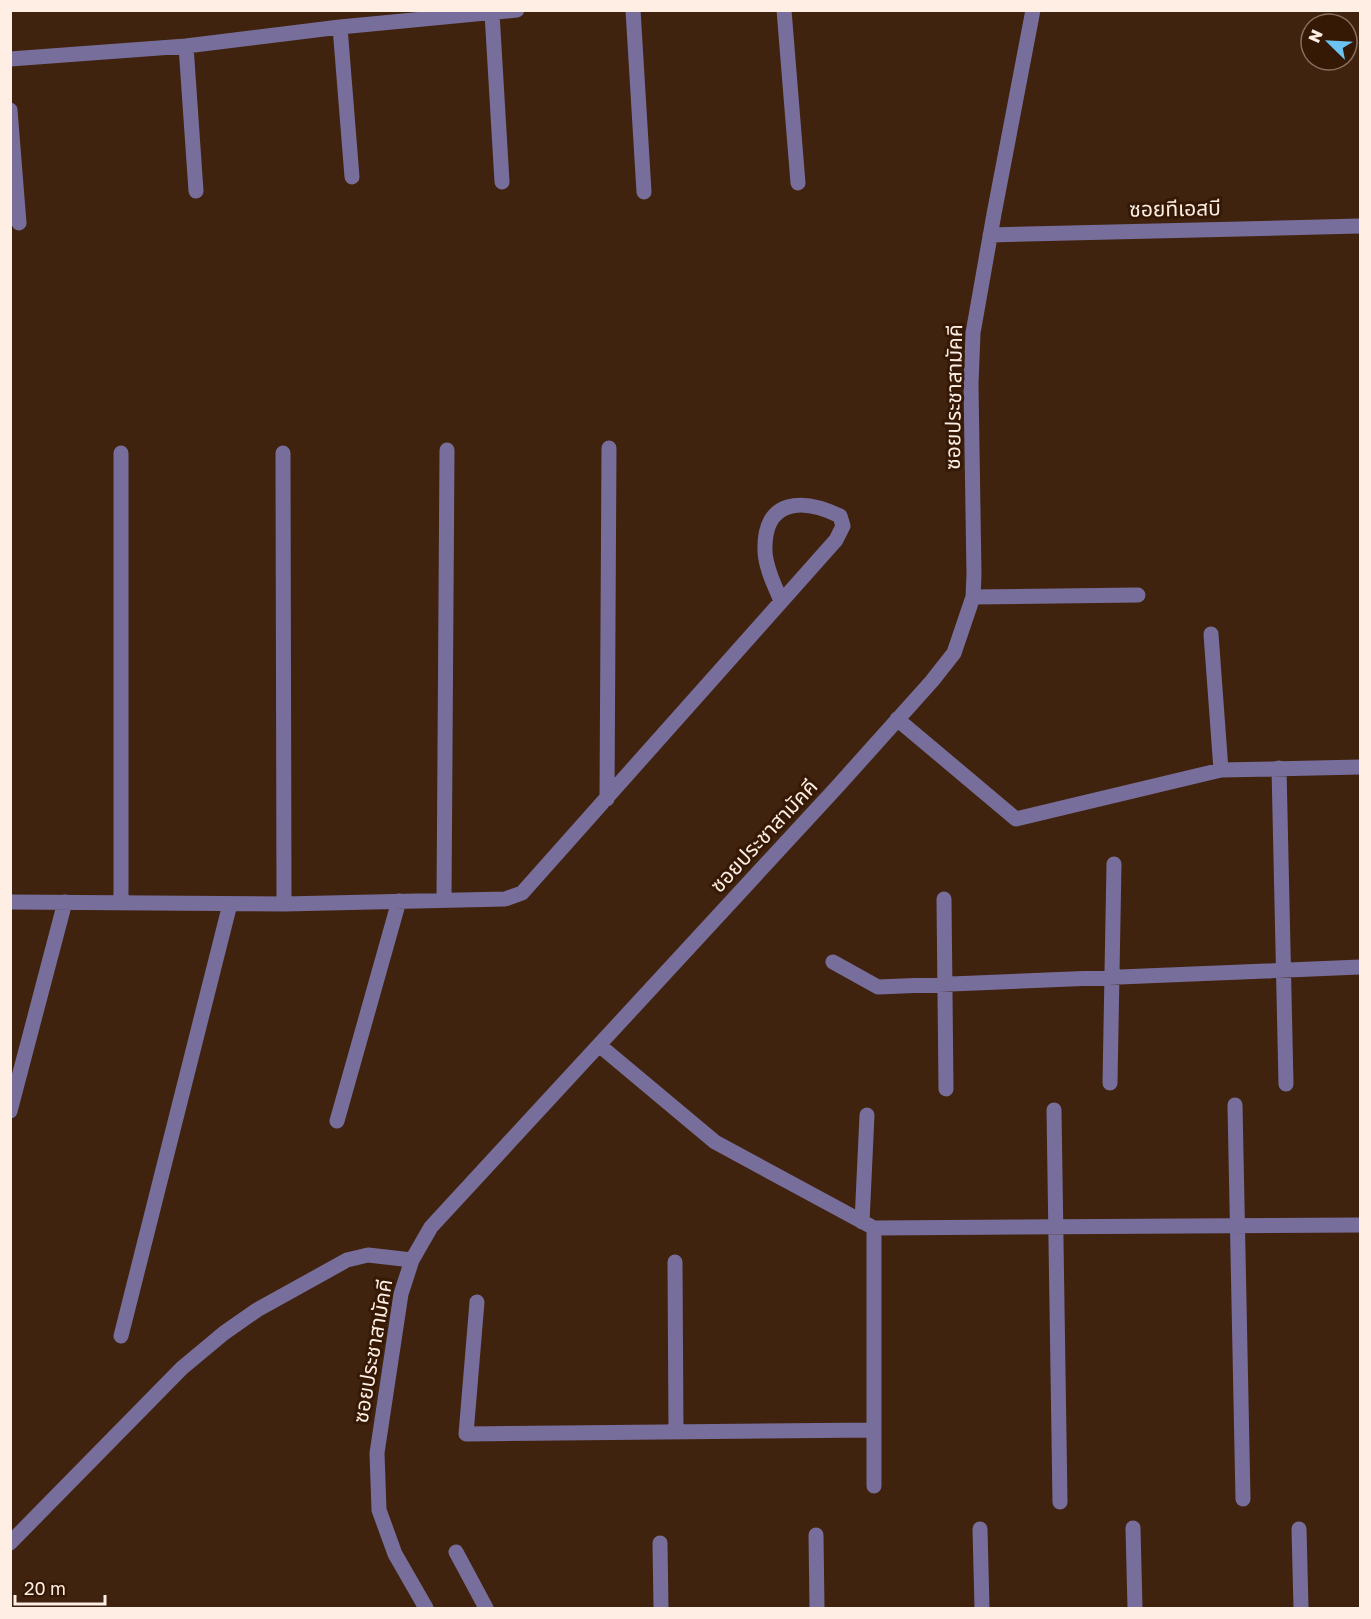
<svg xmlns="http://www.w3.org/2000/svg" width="1371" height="1619" font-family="'Golos Text','Noto Sans Thai',sans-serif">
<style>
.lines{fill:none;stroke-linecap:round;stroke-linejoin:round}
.minor{stroke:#786e9b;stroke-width:15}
.labels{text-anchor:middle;stroke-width:6;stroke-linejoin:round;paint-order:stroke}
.street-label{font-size:21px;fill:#feeee4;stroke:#361905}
</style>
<rect width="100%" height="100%" fill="#40230e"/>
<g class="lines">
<path class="minor" d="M633 10 644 192
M784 10 798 183
M492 13 502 182
M340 27 352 177
M186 46 196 191
M10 59 186 46 340 27 517 10
M10 110 19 223
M990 235 1360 226
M121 453V902
M283 453 284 904
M973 597 1138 595
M1211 634 1221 770
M897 719 1016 819 1221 770 1360 767
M1279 768 1286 1084
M607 799 609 448
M944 899 946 1089
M444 900 447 450
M10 902 284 904 505 899 522 893 836 540 843 526 840 516C803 498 763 498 765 552 766 569 775 586 781 601
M833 962 878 987 1360 967
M599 1045 715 1142 874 1228 1360 1225
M1110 1083 1114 864
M1235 1105 1243 1499
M1054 1110 1060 1502
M10 1111 65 902
M337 1121 399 901
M862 1222 867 1115
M675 1262 676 1432
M477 1302 466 1434 874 1430V1228
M121 1336 230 904
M874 1430V1486
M1133 1528 1135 1608
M980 1529 982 1608
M1299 1529 1301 1608
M816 1535 817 1608
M10 1543 182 1368 224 1333 257 1310 347 1260 368 1255 412 1260
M660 1543 661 1608
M456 1552 486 1608
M426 1608 395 1554 379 1510 377 1453 401 1294 412 1260 431 1227 837 787 932 681 954 653 973 597 974 575 971 384 973 333 994 214 1033 10"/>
</g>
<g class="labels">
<g class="street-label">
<text transform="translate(1175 209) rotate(-1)" y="7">ซอยทีเอสบี</text>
<text transform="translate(954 397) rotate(-89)" y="7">ซอยประชาสามัคคี</text>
<text transform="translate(764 836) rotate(-47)" y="7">ซอยประชาสามัคคี</text>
<text transform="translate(373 1351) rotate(-80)" y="7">ซอยประชาสามัคคี</text>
</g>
</g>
<rect width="1371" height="1619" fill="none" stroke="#feeee4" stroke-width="24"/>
<g transform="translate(1329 42) rotate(294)"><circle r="28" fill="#361905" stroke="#866e5e" stroke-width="1.5"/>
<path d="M0-4.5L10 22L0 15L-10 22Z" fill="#6cc3f2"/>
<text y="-9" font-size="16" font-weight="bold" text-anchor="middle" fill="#feeee4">N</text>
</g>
<path d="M15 1595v9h90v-9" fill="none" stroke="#feeee4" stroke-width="3"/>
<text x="24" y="1595" font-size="18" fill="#feeee4" stroke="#361905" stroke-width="4.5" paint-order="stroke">20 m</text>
</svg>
